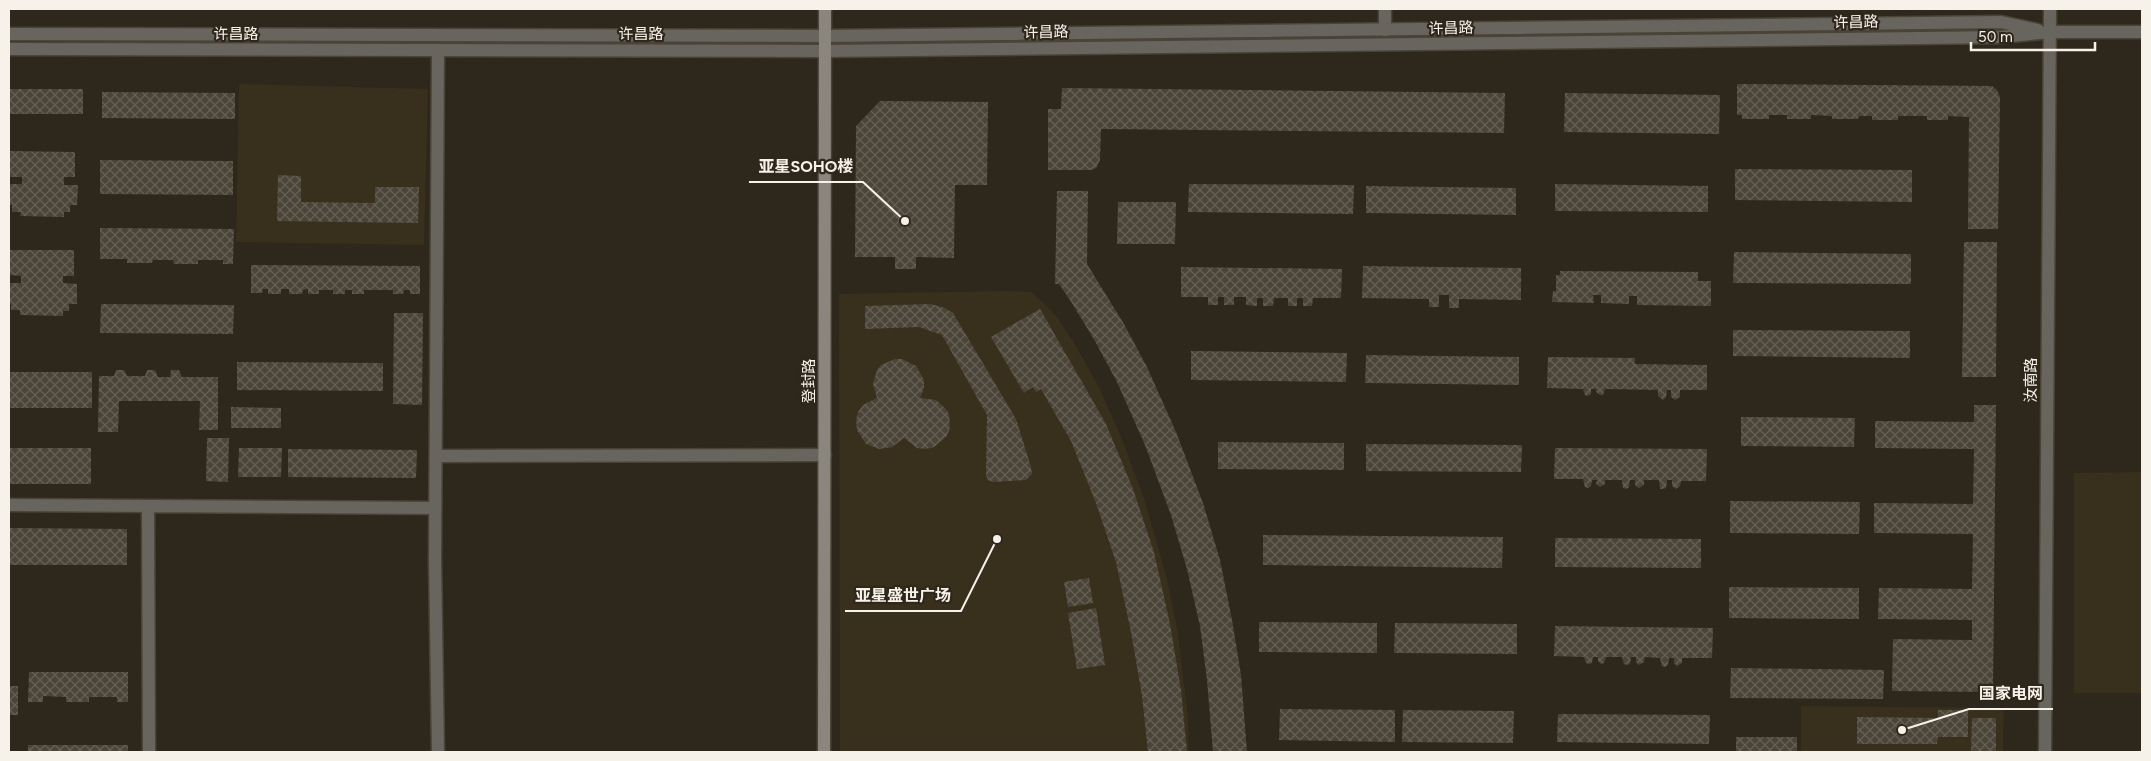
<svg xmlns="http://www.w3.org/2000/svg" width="2151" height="761" font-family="Figtree,'Noto Sans SC',sans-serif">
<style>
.built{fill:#392f1d}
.building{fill:url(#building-cross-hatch)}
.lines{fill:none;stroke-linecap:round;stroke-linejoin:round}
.minor-casing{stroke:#4a4338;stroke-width:15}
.tertiary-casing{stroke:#4a4338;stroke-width:15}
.secondary-casing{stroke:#4a4338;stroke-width:15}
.minor{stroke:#68645e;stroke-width:12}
.tertiary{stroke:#68645e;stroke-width:12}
.secondary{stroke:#8b867d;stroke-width:12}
.labels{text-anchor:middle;stroke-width:4.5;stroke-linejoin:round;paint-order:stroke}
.street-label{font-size:15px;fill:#f6f2ea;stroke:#2e271b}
.leader{fill:none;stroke:#f6f2ea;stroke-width:2}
.callout-dot{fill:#f6f2ea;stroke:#2e271b;stroke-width:2}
.callout-label{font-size:16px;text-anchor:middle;font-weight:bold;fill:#f6f2ea;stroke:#2e271b;stroke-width:4.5;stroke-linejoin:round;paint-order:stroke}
</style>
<defs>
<pattern id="building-cross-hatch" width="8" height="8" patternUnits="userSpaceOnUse" patternTransform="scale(1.25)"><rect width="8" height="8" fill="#4b4438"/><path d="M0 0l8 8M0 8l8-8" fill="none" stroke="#665f55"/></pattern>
</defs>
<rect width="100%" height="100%" fill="#2e271b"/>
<path class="built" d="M239 84 428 89 424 245 236 242Z
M1008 291 1031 292 1054 313 1073 341 1099 387 1121 437 1144 498 1167 579 1178 634 1188 717 1189 752H840L839 294Z
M2142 472V693H2074V473Z
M1801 706 2004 708 2003 752H1801Z"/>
<path class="building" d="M1737 84 1992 86 1997 90 2000 97 1998 229H1968L1969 117 1948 116V120H1927V116H1898V120H1872V116H1859L1858 119H1832V116L1811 115V119H1787V115H1769V119H1742V115H1737Z
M1062 88 1505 93 1504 133 1101 129 1100 160 1096 168 1091 170H1048V109H1061Z
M9 89H83V114H9Z
M102 92 235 93V119L102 118Z
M1565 93 1720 95 1719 134 1564 132Z
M880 101 988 102 987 185H955L954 258 916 257V269H895V257H855L856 126Z
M10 151 75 152V177H64V185H78L77 205H70V212H64V217L20 216 21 212H12V205H9V184H22V177H10Z
M100 160 233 161V195L100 194Z
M1735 169 1912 170V202L1735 200Z
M278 175 301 176V202L375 203V187H419L418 223 277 221Z
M1189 184 1354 185 1353 214 1188 212Z
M1555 184 1708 186V212L1555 211Z
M1366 186 1516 188V215L1366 213Z
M1057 191H1088L1087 264 1124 324 1147 367 1176 432 1203 503 1220 560 1232 620 1241 675 1247 752H1213L1207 680 1200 626 1187 569 1171 515 1145 445 1117 382 1095 341 1070 300 1059 284H1055Z
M1118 202H1176L1175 244H1117Z
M100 228 234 229 233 264H223V260H198V264H174L173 260H153L152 263H127V259H100Z
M1964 242H1997L1996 377H1962Z
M9 250H74V276H63V283L77 284V304H69V311H63V316L20 315V310H11V304L9 303V283H21V276L9 275Z
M1734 252 1911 254V284L1733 283Z
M251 265 420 266V294H410V290H404L403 294H393V290H364V294H352V290H345V294H333V290H319V294H308V289L303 290 302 294H289V289H281V294H268V289H263L262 293H251Z
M1363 266 1521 268V300L1459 299V308H1449V295H1439V307H1429V299L1362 298Z
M1181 267 1342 269 1341 298H1313L1312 306H1303V298H1297V306H1288V298H1274L1273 306H1263V298H1257V306L1246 305V297H1234V305H1224V297H1218V305H1208V297H1181Z
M1560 271 1698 272V281H1711V306L1637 305V296H1629V304L1601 303V295H1593L1594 303 1552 302 1553 291H1556V275H1560Z
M101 304 234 305 233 334 100 333Z
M931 304 945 308 953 313 1016 419 1031 467 1032 474 1026 480 993 482 988 480 986 475 987 415 942 335 919 327 865 329V306Z
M1040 309 1106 424 1133 489 1154 552 1170 624 1181 690 1187 752H1148L1142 696 1131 632 1116 562 1096 503 1071 441 1041 389 1036 392 1033 387 1024 393 991 337Z
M394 313H423L422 405 393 404Z
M1733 330 1910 331V358L1733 356Z
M1191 351 1347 353 1346 382 1191 380Z
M1366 355 1519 357V385L1365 383Z
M1548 357 1635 358V364L1707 365V390H1680V397L1675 400 1671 397V390H1667L1666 397 1663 400 1658 396V390L1605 389 1603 395H1600L1596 392V389H1591V394L1588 396 1585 395 1583 389 1547 388Z
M895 359H902L916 366 924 380V388L920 398 936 400 946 409 949 414 950 428 947 436 934 447 926 449 917 448 904 438 892 447 879 449 866 444 857 430 856 420 858 412 863 405 877 398 873 384 877 370 881 365Z
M237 362 383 363V391L237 390Z
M116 370H124L127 376H145L147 370H155L158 377H170L171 370H179L182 377H218V430H199L200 401H119L118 432H98L99 376H114Z
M9 372H92V408H9Z
M1974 405H1996L1993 692 1892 691 1893 639 1972 640V620L1878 619 1879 588 1972 589 1973 534 1874 533V503L1973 504 1974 449 1875 448V421L1974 422Z
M231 407 281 408V428H231Z
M1741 417 1855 418 1854 447 1741 446Z
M207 438H229L228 482 206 481Z
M1218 442 1344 443V470L1218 469Z
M1366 444 1522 445 1521 472 1366 471Z
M9 448H91V484H9Z
M239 448H282L281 477H238Z
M1555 448 1707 449 1706 481H1681L1680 486 1676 489 1672 486V480H1667L1666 488 1663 489H1660L1659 480H1644V485L1639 488 1635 485V480H1630L1629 487 1627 489 1623 488 1622 480H1605V484L1600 487 1596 484 1597 480H1592L1591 486 1588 488 1585 487 1583 479H1554Z
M288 449 417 450 416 478 288 477Z
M1730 501 1860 502 1859 534 1730 533Z
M9 528 127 529V565H9Z
M1263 535 1503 537 1502 568 1263 565Z
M1555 538 1701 539V568L1555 567Z
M1089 578 1093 603 1068 607 1064 582Z
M1729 587 1859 588V619L1729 618Z
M1096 608 1105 665 1077 669 1068 613Z
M1259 622 1377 623V653L1259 652Z
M1395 623 1517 624V654L1394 653Z
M1555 626 1713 628 1712 658H1682V663L1677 666 1674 663V658H1669L1668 665 1665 667 1662 666 1660 658 1645 657 1644 662 1639 665 1636 662V657H1631L1630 664 1627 665 1624 664 1622 657H1606L1604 663 1601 664 1598 661V657H1593L1592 663 1589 664 1586 663 1584 657 1554 656Z
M1731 668 1884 670 1883 699 1730 698Z
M29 672H128V702H117V697H89V702H66V697L43 696V702H28Z
M9 686H18V715H9Z
M1280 709 1395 710V742L1279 740Z
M1403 710 1514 711 1513 743 1402 742Z
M1938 710H1968V737H1938L1937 744H1857V717L1938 718Z
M1558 714 1710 715 1709 744 1557 742Z
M1972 718H1996V752H1971Z
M1736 737H1797V752H1736Z
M28 745H128V752H28Z"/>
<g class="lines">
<g class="minor-casing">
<path id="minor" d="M1385 30V9
M436 456 825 455
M9 505 435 508
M148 506 149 752
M438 752 435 560 438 51"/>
</g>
<g class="tertiary-casing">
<path id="tertiary" d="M9 34 824 36 2001 22 2038 30
M9 49 824 51 2001 37 2050 32H2142
M2045 752 2050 9"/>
</g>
<g class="secondary-casing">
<path id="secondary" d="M824 752 825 9"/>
</g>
<use href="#minor" class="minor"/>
<use href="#tertiary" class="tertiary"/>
<use href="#secondary" class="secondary"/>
</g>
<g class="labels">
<g class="street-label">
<text transform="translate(1856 22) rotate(-1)" y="5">许昌路</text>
<text transform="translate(1451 28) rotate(-1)" y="5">许昌路</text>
<text transform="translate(1046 32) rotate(-1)" y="5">许昌路</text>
<text x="236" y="39">许昌路</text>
<text x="641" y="39">许昌路</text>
<text transform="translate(2031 380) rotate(-90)" y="5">汝南路</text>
<text transform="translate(809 381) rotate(-90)" y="5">登封路</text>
</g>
</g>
<path class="leader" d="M905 221L863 182H749M997 539L961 611H845M1902 730L1969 709H2053"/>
<g class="callout-dot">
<circle cx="905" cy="221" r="5"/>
<circle cx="997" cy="539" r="5"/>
<circle cx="1902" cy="730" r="5"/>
</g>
<g class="callout-label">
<text x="806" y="172">亚星SOHO楼</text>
<text x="903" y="601">亚星盛世广场</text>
<text x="2011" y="699">国家电网</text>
</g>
<rect width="2151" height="761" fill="none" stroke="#f6f2ea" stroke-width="20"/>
<path d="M1971 42v8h124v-8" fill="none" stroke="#f6f2ea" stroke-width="2.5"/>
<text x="1978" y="42" font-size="15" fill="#f6f2ea" stroke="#2e271b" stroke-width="4" paint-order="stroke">50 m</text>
</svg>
